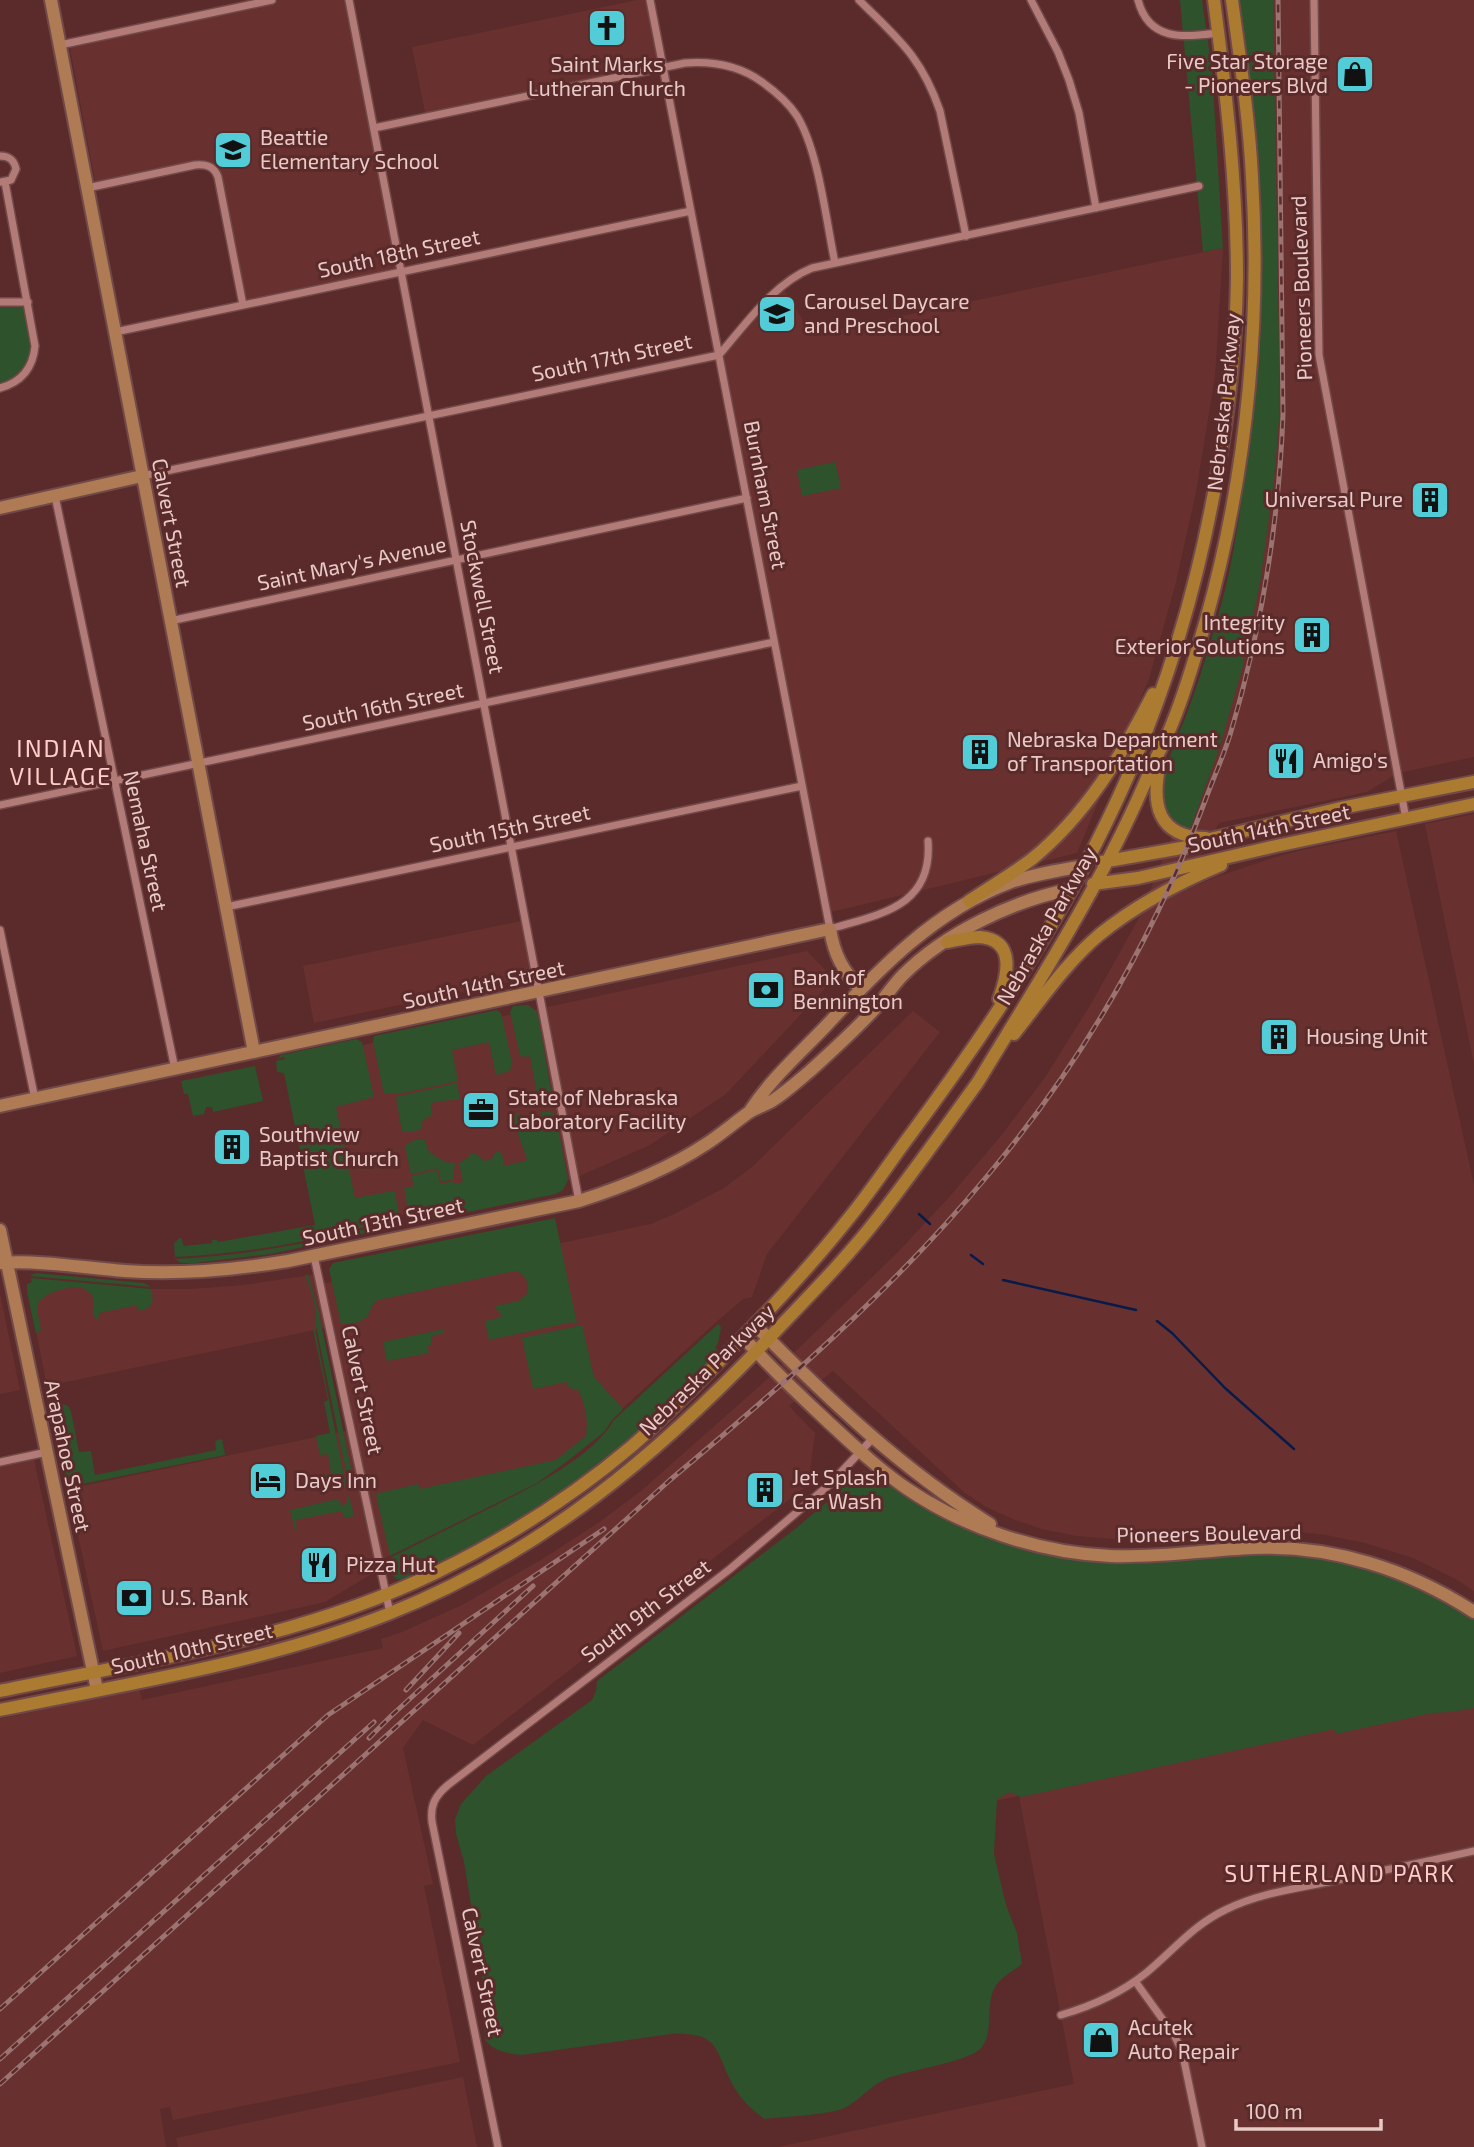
<svg xmlns="http://www.w3.org/2000/svg" width="1474" height="2147" font-family="'Exo 2',sans-serif">
<style>
.built{fill:#68312f}
.green{fill:#2d522c}
.lines{fill:none;stroke-linecap:round;stroke-linejoin:round}
.stream{stroke:#081b48;stroke-width:2.5}
.street-casing{stroke:#714948;stroke-width:10}
.secondary-casing{stroke:#714948;stroke-width:16}
.primary-casing{stroke:#714948;stroke-width:16}
.street{stroke:#b27b77;stroke-width:7}
.secondary{stroke:#af7b54;stroke-width:12}
.primary{stroke:#ab7b31;stroke-width:12}
.rail-casing{stroke:#9b7371;stroke-width:5}
.rail{stroke:#5a2b2a;stroke-width:2.5;stroke-dasharray:8;stroke-linecap:butt}
.labels{text-anchor:middle;stroke-width:6;stroke-linejoin:round;paint-order:stroke}
.poi-label{font-size:21px;fill:#e8cac7;stroke:#5a2b2a;text-anchor:start}
.street-label{font-size:21px;fill:#e8cac7;stroke:#5a2b2a}
.neighbourhood-label{font-size:23px;letter-spacing:2px;fill:#ffceca;stroke:#5a2b2a}
.quarter-label{font-size:24px;letter-spacing:2px;fill:#ffceca;stroke:#5a2b2a}
</style>
<rect width="100%" height="100%" fill="#5a2b2a"/>
<path class="built" d="M272 0H349L401 272 243 305 218 177 205 165 96 186 69 43Z
M637 0H650L663 67 426 117 412 47Z
M1262 0H1474V757L1398 773 1367 792 1219 823 1179 893 1216 877 1276 857 1302 850 1396 831 1474 1185V1591L1454 1578 1413 1558 1365 1543 1326 1535 1279 1530 1241 1529 1114 1539 1076 1536 1042 1529 1015 1520 988 1508 965 1493 833 1371 789 1406 815 1433 808 1485 473 1745 423 1720 403 1748 433 1884 424 1886 460 2062 173 2120 170 2107 160 2109 166 2147H0V1719L139 1688 142 1700 383 1648 381 1639 402 1632 462 1605 544 1558 601 1521 641 1491 765 1381 899 1251 951 1195 1004 1132 1046 1076 1092 1002 1139 918 1173 834 1267 491Z
M1223 248 1215 376 1196 492 1175 586 1149 679 1077 853 827 913 719 355 782 286 812 335Z
M1474 814V1064L1425 824Z
M526 920 537 976 314 1023 303 966Z
M807 951 834 979 726 1094 650 1145 575 1178 324 1232 289 1060 543 1008Z
M913 1011 940 1032 767 1254 752 1297 743 1299 715 1323 569 1458 382 1560 380 1569 325 1602 103 1651 68 1489 350 1430 329 1327 47 1386 28 1291 34 1280 121 1289H190L244 1285 318 1274 320 1284 561 1243 651 1224 674 1214 724 1188 752 1167Z
M0 1294 20 1390 0 1394Z
M33 1455 77 1656 0 1673V1462Z
M968 1545 1474 1637V2147H778L1074 2084 1019 1796 740 1852Z
M463 2077 477 2147H178L176 2138Z"/>
<path class="green" d="M1180 0H1202L1212 70 1223 248 1203 252Z
M1239 0H1273L1280 407 1274 481 1260 583 1242 669 1219 749 1190 830C1177 827 1167 820 1164 806 1156 777 1180 734 1190 705 1203 669 1214 632 1224 594 1236 546 1242 497 1248 448 1257 371 1263 294 1260 216 1258 144 1248 72 1239 0Z
M0 302H28L35 336 28 370 0 388Z
M835 462 841 488 802 496 797 470Z
M528 1005 535 1010 538 1016 551 1090V1097L547 1100H538L530 1056 523 1057 520 1055 510 1012 513 1006Z
M497 1010 501 1013 512 1062 510 1071 496 1075 489 1042 452 1050 458 1081 398 1094H384L373 1041 374 1036Z
M356 1039 362 1042 374 1097 336 1107 355 1198 392 1191 395 1192 399 1216C379 1225 357 1229 336 1234 283 1247 230 1254 175 1257L174 1243 181 1237 184 1246 212 1243V1240H217L218 1242 315 1225 284 1073 277 1072 276 1061 285 1059 284 1057 277 1059 281 1055Z
M255 1066 263 1101 213 1112 212 1107H206L204 1114 193 1116 188 1094H184L181 1081Z
M457 1083 460 1099 434 1102 431 1106V1116L423 1120 421 1129 413 1132H402L396 1097Z
M542 1112H552L556 1117 568 1180 563 1190 556 1194 424 1221C407 1219 407 1202 404 1188L414 1186 411 1176 437 1170 440 1184 453 1181 454 1184 463 1182 459 1163 469 1157V1154C478 1153 478 1156 484 1161L492 1159 495 1153 499 1151 502 1154 504 1166 525 1161 527 1159C524 1150 520 1142 518 1133L515 1130 511 1133 507 1120 512 1115 519 1114 522 1116 524 1124 542 1122Z
M421 1139 425 1140 429 1152 445 1162 455 1163 453 1179 441 1182 438 1168 411 1174 405 1146 412 1141Z
M399 1218 395 1225 389 1228 271 1254 194 1263H181L175 1259C232 1256 286 1248 341 1235 361 1230 381 1226 399 1218Z
M555 1218 577 1324 572 1322 489 1340 485 1321 502 1317 495 1306 519 1301 527 1294C530 1283 526 1274 515 1271L378 1300C371 1305 372 1307 369 1314 364 1323 349 1324 341 1324L329 1269 333 1263Z
M36 1273 144 1283 151 1287 29 1276Z
M305 1275H308L318 1309 353 1478 349 1485 316 1326C318 1310 311 1290 305 1275Z
M31 1278 151 1289C154 1300 153 1309 139 1311L137 1305 99 1313 98 1321 94 1316V1299C91 1294 88 1290 82 1288 71 1285 46 1292 39 1302 35 1309 40 1322 41 1330L36 1334 27 1292V1284L32 1282Z
M718 1324 721 1327 718 1343 715 1348 718 1350C649 1434 557 1503 461 1552 442 1562 423 1574 403 1580L397 1579 391 1574 394 1573 390 1558C419 1543 448 1529 478 1514 520 1493 590 1461 614 1420Z
M582 1325 594 1377 623 1409 612 1420 604 1432 565 1463 537 1483 390 1556 376 1495 379 1493 418 1484 420 1489 556 1460 587 1435 586 1432C589 1421 584 1400 578 1390L569 1388 567 1382 533 1389 522 1338Z
M313 1329H315L346 1486 334 1487 327 1485 324 1475 331 1473 328 1454 320 1455 316 1436 330 1433 324 1402 328 1400Z
M444 1329V1333L431 1336 432 1345 427 1346 429 1353 387 1361 383 1342Z
M63 1404 68 1406 71 1411 79 1452 91 1451 95 1475 216 1450 215 1441 222 1439 225 1455 68 1487 51 1407Z
M864 1471C884 1474 897 1489 914 1499 956 1522 1000 1544 1047 1554 1069 1559 1103 1563 1126 1563 1172 1561 1218 1553 1264 1554 1339 1556 1413 1576 1474 1620V1708L1451 1712 1432 1713 1336 1734 1334 1729 1021 1797 1010 1792 997 1799 994 1854 1006 1905 1017 1933 1022 1964C1012 1972 1000 1977 994 1989 985 2007 995 2036 979 2050 965 2062 910 2070 888 2078 870 2085 856 2105 839 2110 815 2116 788 2116 764 2119 753 2110 742 2101 734 2087 714 2052 723 2032 671 2034L522 2055C507 2053 495 2052 485 2040L482 1972 464 1862 456 1834 455 1819 461 1804 486 1776 592 1700 596 1691 597 1681 795 1529 826 1503 855 1473Z
M349 1496 354 1516 344 1518 342 1511 295 1520 297 1529 295 1530 290 1510 338 1499 341 1505H344L347 1502V1498Z"/>
<g class="lines">
<path class="stream" d="M919 1214 930 1224
M971 1255 983 1264
M1003 1280 1136 1310
M1157 1321 1172 1333 1225 1388 1294 1449"/>
<g class="street-casing">
<path id="street" d="M349 0 579 1201
M650 0 830 929C880 914 933 907 928 841
M859 0C898 39 921 56 940 111L966 236
M1031 0 1058 52 1069 80 1079 113 1096 208
M1138 0C1149 42 1184 37 1218 33
M1314 0 1319 355 1406 819
M60 45 272 0
M374 128 685 63C712 61 740 66 762 82 776 92 788 102 797 116 819 152 826 221 835 263
M0 156C9 156 14 160 16 169L11 180 1 182
M87 188 195 165C206 164 214 166 218 177L243 305
M0 302H28
M115 332 691 211
M0 388C22 382 33 368 35 346L5 182
M142 476 719 355C745 325 774 283 812 268L1199 186
M55 496 175 1069
M170 621 747 498
M0 805 774 642
M226 907 802 786
M0 930 35 1099
M314 1256 390 1613
M0 1462 47 1452
M1135 1981 1174 2035 1182 2051 1202 2147
M1061 2015C1092 2006 1121 1993 1146 1973 1174 1950 1192 1926 1225 1910 1257 1894 1293 1889 1328 1882 1377 1872 1425 1862 1474 1851
M498 2147 432 1822C430 1805 435 1796 448 1785L730 1569 829 1485 874 1437"/>
</g>
<g class="secondary-casing">
<path id="secondary" d="M51 0 254 1052
M0 508 142 476
M0 1106 830 929C834 954 843 972 861 989
M750 1111C770 1080 798 1055 824 1028 878 970 935 910 1011 882 1035 874 1060 870 1084 866
M0 1230 97 1690
M0 1263C41 1260 84 1268 125 1271 180 1275 233 1270 288 1261L579 1201C623 1187 667 1170 706 1144 720 1135 734 1123 748 1113 756 1108 765 1105 772 1101 785 1093 798 1081 810 1071 833 1050 858 1028 879 1004 887 995 894 984 903 975 945 933 1014 900 1072 889
M755 1325C827 1398 902 1470 990 1524
M743 1337C769 1366 797 1393 825 1419 851 1443 877 1468 906 1488 964 1528 1040 1553 1110 1556 1158 1558 1206 1550 1253 1548 1332 1545 1408 1569 1474 1612"/>
</g>
<g class="primary-casing">
<path id="primary" d="M1160 763C1151 804 1157 837 1206 838
M1102 862 1187 847 1214 838 1341 808 1474 782
M1093 884 1138 878 1276 846 1474 804
M969 901C990 887 1012 874 1032 859 1086 815 1122 755 1153 694
M947 942C958 940 970 937 980 937 1017 940 1007 977 999 999
M1014 1034C1041 1000 1066 963 1099 935 1136 905 1178 883 1221 865
M0 1691C148 1660 300 1639 437 1572 507 1538 573 1496 632 1446 670 1413 705 1376 740 1340 778 1301 815 1261 849 1218 871 1191 890 1162 911 1134 994 1022 1072 904 1128 776 1168 684 1197 586 1215 487 1228 419 1236 348 1237 278 1237 185 1226 92 1214 0
M0 1710C130 1683 264 1663 388 1614 542 1553 659 1454 772 1335 808 1297 845 1260 877 1219 912 1174 945 1128 978 1082 1039 981 1104 881 1150 771 1157 755 1166 740 1172 724 1186 690 1196 655 1206 620 1246 477 1261 326 1252 177 1249 118 1240 59 1232 0"/>
</g>
<use href="#street" class="street"/>
<use href="#secondary" class="secondary"/>
<use href="#primary" class="primary"/>
<g class="rail-casing">
<path id="rail" d="M406 1690 459 1633
M369 1738 391 1716 533 1586
M0 2009 328 1715 604 1529
M0 2059 374 1722
M0 2084 670 1480C782 1386 895 1288 988 1175 1082 1063 1154 937 1205 801 1213 779 1223 757 1230 735 1261 631 1279 521 1283 414L1278 0"/>
</g>
<use href="#rail" class="rail"/>
</g>
<defs>
<g id="church-square" transform="scale(2.0125)"><rect x="-9" y="-9" width="18" height="18" rx="4" fill="#52ccd6" stroke="#5a2b2a"/><path d="M-1.2-6h2.4v3.5h3.3v2.4h-3.3V6h-2.4V-.1h-3.3v-2.4h3.3Z" fill="#111"/></g>
<g id="shop-square" transform="scale(2.0125)"><rect x="-9" y="-9" width="18" height="18" rx="4" fill="#52ccd6" stroke="#5a2b2a"/><path d="M-5-2.5h2.3a2.7 3.5 0 0 1 5.4 0H5L5.5 6h-11ZM-1.5-2.5h3a1.5 2.3 0 0 0-3 0Z" fill="#111"/></g>
<g id="school-square" transform="scale(2.0125)"><rect x="-9" y="-9" width="18" height="18" rx="4" fill="#52ccd6" stroke="#5a2b2a"/><path d="M0-5L7-2L0 1L-7-2ZM-4 1L0 2.5L4 1V4Q0 6-4 4Z" fill="#111"/></g>
<g id="building-square" transform="scale(2.0125)"><rect x="-9" y="-9" width="18" height="18" rx="4" fill="#52ccd6" stroke="#5a2b2a"/><path d="M-4-6H4V6H1V3H-1V6H-4ZM-2.5-4.3h1.7v1.8h-1.7ZM.8-4.3h1.7v1.8H.8ZM-2.5-1h1.7V.8h-1.7ZM.8-1h1.7V.8H.8Z" fill="#111"/></g>
<g id="restaurant-square" transform="scale(2.0125)"><rect x="-9" y="-9" width="18" height="18" rx="4" fill="#52ccd6" stroke="#5a2b2a"/><path d="M-5-6h1v4h1v-4h1v4h1v-4h1v5L-1.5 .5V6h-2V.5L-5-1ZM5-6V6H3V1.5H1.5Q1.5-4 5-6Z" fill="#111"/></g>
<g id="bank-square" transform="scale(2.0125)"><rect x="-9" y="-9" width="18" height="18" rx="4" fill="#52ccd6" stroke="#5a2b2a"/><path d="M-6-4H6V4H-6ZM0-2.3a2.3 2.3 0 1 0 0 4.6a2.3 2.3 0 1 0 0-4.6Z" fill="#111"/></g>
<g id="office-square" transform="scale(2.0125)"><rect x="-9" y="-9" width="18" height="18" rx="4" fill="#52ccd6" stroke="#5a2b2a"/><path d="M-6-3h4V-5.5h4V-3h4V5H-6ZM-1-4.5V-3h2v-1.5ZM-6 0V1H6V0Z" fill="#111"/></g>
<g id="hotel-square" transform="scale(2.0125)"><rect x="-9" y="-9" width="18" height="18" rx="4" fill="#52ccd6" stroke="#5a2b2a"/><path d="M-6-4.5h1.5V1H6V5H4.5V3h-9V5H-6ZM-4 0a1.8 1.8 0 1 1 3.6 0ZM.5 0V-2.5h3Q6-2.5 6 0Z" fill="#111"/></g>
</defs>
<g fill-rule="evenodd">
<use href="#church-square" x="607" y="28"/>
<use href="#shop-square" x="1355" y="74"/>
<use href="#school-square" x="233" y="150"/>
<use href="#school-square" x="777" y="314"/>
<use href="#building-square" x="1430" y="500"/>
<use href="#building-square" x="1312" y="635"/>
<use href="#building-square" x="980" y="752"/>
<use href="#restaurant-square" x="1286" y="761"/>
<use href="#bank-square" x="766" y="990"/>
<use href="#building-square" x="1279" y="1037"/>
<use href="#office-square" x="481" y="1110"/>
<use href="#building-square" x="232" y="1147"/>
<use href="#hotel-square" x="268" y="1481"/>
<use href="#building-square" x="765" y="1490"/>
<use href="#restaurant-square" x="319" y="1565"/>
<use href="#bank-square" x="134" y="1598"/>
<use href="#shop-square" x="1101" y="2040"/>
</g>
<g class="labels">
<g class="poi-label">
<text x="1328" y="69" text-anchor="end">Five Star Storage<tspan x="1328" dy="24">- Pioneers Blvd</tspan></text>
<text x="607" y="72" text-anchor="middle">Saint Marks<tspan x="607" dy="24">Lutheran Church</tspan></text>
<text x="260" y="145">Beattie<tspan x="260" dy="24">Elementary School</tspan></text>
<text x="804" y="309">Carousel Daycare<tspan x="804" dy="24">and Preschool</tspan></text>
<text x="1403" y="507" text-anchor="end">Universal Pure</text>
<text x="1285" y="630" text-anchor="end">Integrity<tspan x="1285" dy="24">Exterior Solutions</tspan></text>
<text x="1007" y="747">Nebraska Department<tspan x="1007" dy="24">of Transportation</tspan></text>
<text x="1313" y="768">Amigo's</text>
<text x="793" y="985">Bank of<tspan x="793" dy="24">Bennington</tspan></text>
<text x="1306" y="1044">Housing Unit</text>
<text x="508" y="1105">State of Nebraska<tspan x="508" dy="24">Laboratory Facility</tspan></text>
<text x="259" y="1142">Southview<tspan x="259" dy="24">Baptist Church</tspan></text>
<text x="792" y="1485">Jet Splash<tspan x="792" dy="24">Car Wash</tspan></text>
<text x="295" y="1488">Days Inn</text>
<text x="346" y="1572">Pizza Hut</text>
<text x="161" y="1605">U.S. Bank</text>
<text x="1128" y="2035">Acutek<tspan x="1128" dy="24">Auto Repair</tspan></text>
</g>
<g class="street-label">
<text transform="translate(399 254) rotate(-12)" y="7">South 18th Street</text>
<text transform="translate(1302 288) rotate(-92)" y="7">Pioneers Boulevard</text>
<text transform="translate(612 358) rotate(-12)" y="7">South 17th Street</text>
<text transform="translate(1224 402) rotate(-84)" y="7">Nebraska Parkway</text>
<text transform="translate(765 495) rotate(79)" y="7">Burnham Street</text>
<text transform="translate(171 523) rotate(79)" y="7">Calvert Street</text>
<text transform="translate(352 564) rotate(-12)" y="7">Saint Mary's Avenue</text>
<text transform="translate(482 597) rotate(79)" y="7">Stockwell Street</text>
<text transform="translate(383 707) rotate(-12)" y="7">South 16th Street</text>
<text transform="translate(510 829) rotate(-12)" y="7">South 15th Street</text>
<text transform="translate(1269 829) rotate(-12)" y="7">South 14th Street</text>
<text transform="translate(145 841) rotate(78)" y="7">Nemaha Street</text>
<text transform="translate(1047 926) rotate(-60)" y="7">Nebraska Parkway</text>
<text transform="translate(484 985) rotate(-12)" y="7">South 14th Street</text>
<text transform="translate(383 1222) rotate(-12)" y="7">South 13th Street</text>
<text transform="translate(707 1370) rotate(-44)" y="7">Nebraska Parkway</text>
<text transform="translate(362 1390) rotate(78)" y="7">Calvert Street</text>
<text transform="translate(67 1456) rotate(78)" y="7">Arapahoe Street</text>
<text transform="translate(1209 1534) rotate(-1)" y="7">Pioneers Boulevard</text>
<text transform="translate(646 1611) rotate(-37)" y="7">South 9th Street</text>
<text transform="translate(192 1649) rotate(-13)" y="7">South 10th Street</text>
<text transform="translate(482 1972) rotate(78)" y="7">Calvert Street</text>
</g>
<g class="neighbourhood-label">
<text x="1340" y="1882">SUTHERLAND PARK</text>
</g>
<g class="quarter-label">
<text x="61" y="757">INDIAN<tspan x="61" dy="28">VILLAGE</tspan></text>
</g>
</g>
<path d="M1236 2119v10h145v-10" fill="none" stroke="#e8cac7" stroke-width="3.5"/>
<text x="1246" y="2119" font-size="21" fill="#e8cac7" stroke="#5a2b2a" stroke-width="5" paint-order="stroke">100 m</text>
</svg>
